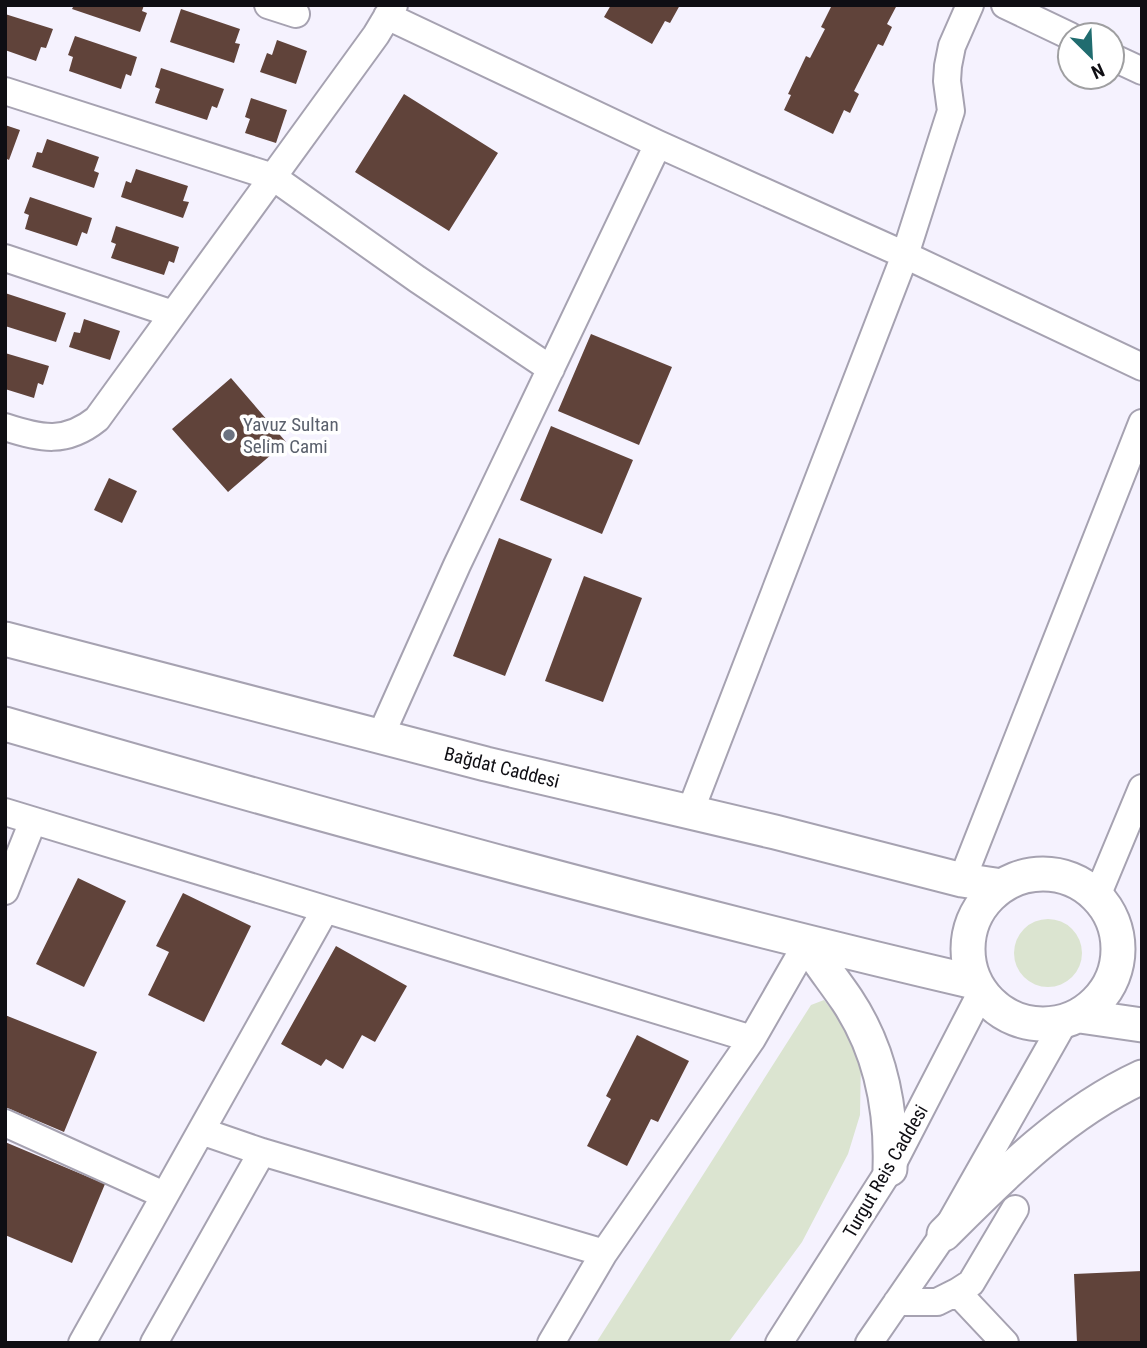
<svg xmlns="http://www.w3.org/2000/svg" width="1147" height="1348" font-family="'Roboto Condensed',sans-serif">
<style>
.green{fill:#dbe4d0}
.building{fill:#60433a}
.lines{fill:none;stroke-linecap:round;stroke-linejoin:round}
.minor-casing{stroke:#a6a2b1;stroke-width:30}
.major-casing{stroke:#a6a2b1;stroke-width:37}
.minor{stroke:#fff;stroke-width:26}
.major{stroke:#fff;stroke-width:33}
.worship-dot{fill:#6b7280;stroke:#fff;stroke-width:2.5}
.labels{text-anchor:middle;stroke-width:7;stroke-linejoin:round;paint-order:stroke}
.worship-label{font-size:19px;fill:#5b616d;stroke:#fff;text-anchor:start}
.street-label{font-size:19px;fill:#0f0e13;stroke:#fff}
</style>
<rect width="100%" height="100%" fill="#f5f2fe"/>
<path class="green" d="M1014 953a34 34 0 1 1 68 0a34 34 0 1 1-68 0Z
M824 1000 850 1033 861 1060 860 1115 848 1154 802 1242 728 1343H596L811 1005Z"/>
<path class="building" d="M74 5H144L142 11 147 13 140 32 72 9Z
M611 5H680L670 23 665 21 652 44 604 17Z
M832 5H897L887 24 892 27 883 46 878 44 854 91 859 94 850 113 844 110 833 134 784 110 791 95 788 94 806 56 810 58 825 29 821 27Z
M181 9 240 29 235 43 240 44 234 63 170 42Z
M5 14 53 29 46 48 41 47 36 61 5 50Z
M75 36 137 57 131 76 126 74 121 89 69 71 73 57 68 55Z
M277 40 307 51 296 84 260 72 267 53 272 55Z
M161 68 224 89 217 108 212 106 207 120 155 103 160 89 155 87Z
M404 94 498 153 449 231 355 172Z
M251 98 287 110 276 143 245 133 250 119 245 117Z
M5 125 20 130 9 160 5 158Z
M47 139 99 157 94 171 99 173 94 188 32 167 37 152 42 153Z
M136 169 188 186 183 201 189 202 183 218 121 197 126 181 131 183Z
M30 197 92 218 87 234 82 232 77 246 25 229 29 215 24 213Z
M116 226 179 247 174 263 169 261 164 275 111 258 116 244 111 242Z
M5 293 66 313 56 342 5 326Z
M84 319 120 331 110 360 69 347 74 332 80 333Z
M591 334 672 367 639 445 558 411Z
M5 353 49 366 43 385 38 383 34 398 5 389Z
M231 378 286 442 228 492 172 429Z
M551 426 633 460 602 534 520 500Z
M109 478 137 491 122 523 94 510Z
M499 538 552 559 505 676 453 656Z
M584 576 642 598 603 702 545 681Z
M78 878 126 901 84 987 36 964Z
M183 893 251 926 204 1022 148 995 169 952 156 946Z
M336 946 407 986 375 1042 362 1035 343 1069 326 1059 321 1066 281 1044Z
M5 1015 97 1052 64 1132 5 1107Z
M637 1035 689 1061 658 1122 651 1119 627 1166 587 1146 611 1099 606 1096Z
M5 1142 105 1184 72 1263 5 1235Z
M1142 1271V1343H1077L1074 1274Z"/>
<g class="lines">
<g class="minor-casing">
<path id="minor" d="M268 5 296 14
M1005 5 1070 36
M387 16 658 144 905 255 1142 367
M1112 57 1142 71
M5 91 273 177 417 279 551 369
M5 258 173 314
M5 427C41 439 66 444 97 419L376 35 394 5
M380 737 457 565 658 144
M5 812 752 1039
M690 812 905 255 951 111 947 81 948 66 952 46 970 5
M962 880 1142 423
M5 891 33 821
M1097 896 1142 788
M5 1123 164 1195
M201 1131 262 1152 604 1253
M957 1292 1005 1343
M897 1302H937L957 1292 971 1283 1015 1209
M82 1343 325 910
M154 1343 262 1152
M551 1343 604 1253 752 1039 807 943
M779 1343 890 1169 981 993
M869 1343 944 1234 1064 1022"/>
</g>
<g class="major-casing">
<path id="major" d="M5 639 486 764 775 832 962 880 1002 886
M5 724C326 817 649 906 974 982
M968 949a75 75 0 1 1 150 0a75 75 0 1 1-150 0Z
M807 943C819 962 834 981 847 1000 881 1051 892 1108 890 1169
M1080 1016 1142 1025
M944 1234C1004 1174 1064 1113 1142 1077"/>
</g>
<use href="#minor" class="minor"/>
<use href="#major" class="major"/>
</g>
<circle class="worship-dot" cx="229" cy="435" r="7"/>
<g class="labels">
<g class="worship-label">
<text x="243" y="431">Yavuz Sultan<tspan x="243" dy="22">Selim Cami</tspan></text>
</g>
<g class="street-label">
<text transform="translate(502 767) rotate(14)" y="7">Bağdat Caddesi</text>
<text transform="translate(885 1171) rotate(-60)" y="7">Turgut Reis Caddesi</text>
</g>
</g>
<rect width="1147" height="1348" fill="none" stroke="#0f0e13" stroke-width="14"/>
<g transform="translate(1091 56) rotate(156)"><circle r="33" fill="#ffffff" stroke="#9f9fa1" stroke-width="2"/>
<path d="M0-5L12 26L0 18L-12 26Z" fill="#206c6f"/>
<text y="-10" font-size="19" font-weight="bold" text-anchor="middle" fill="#0f0e13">N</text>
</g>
</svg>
